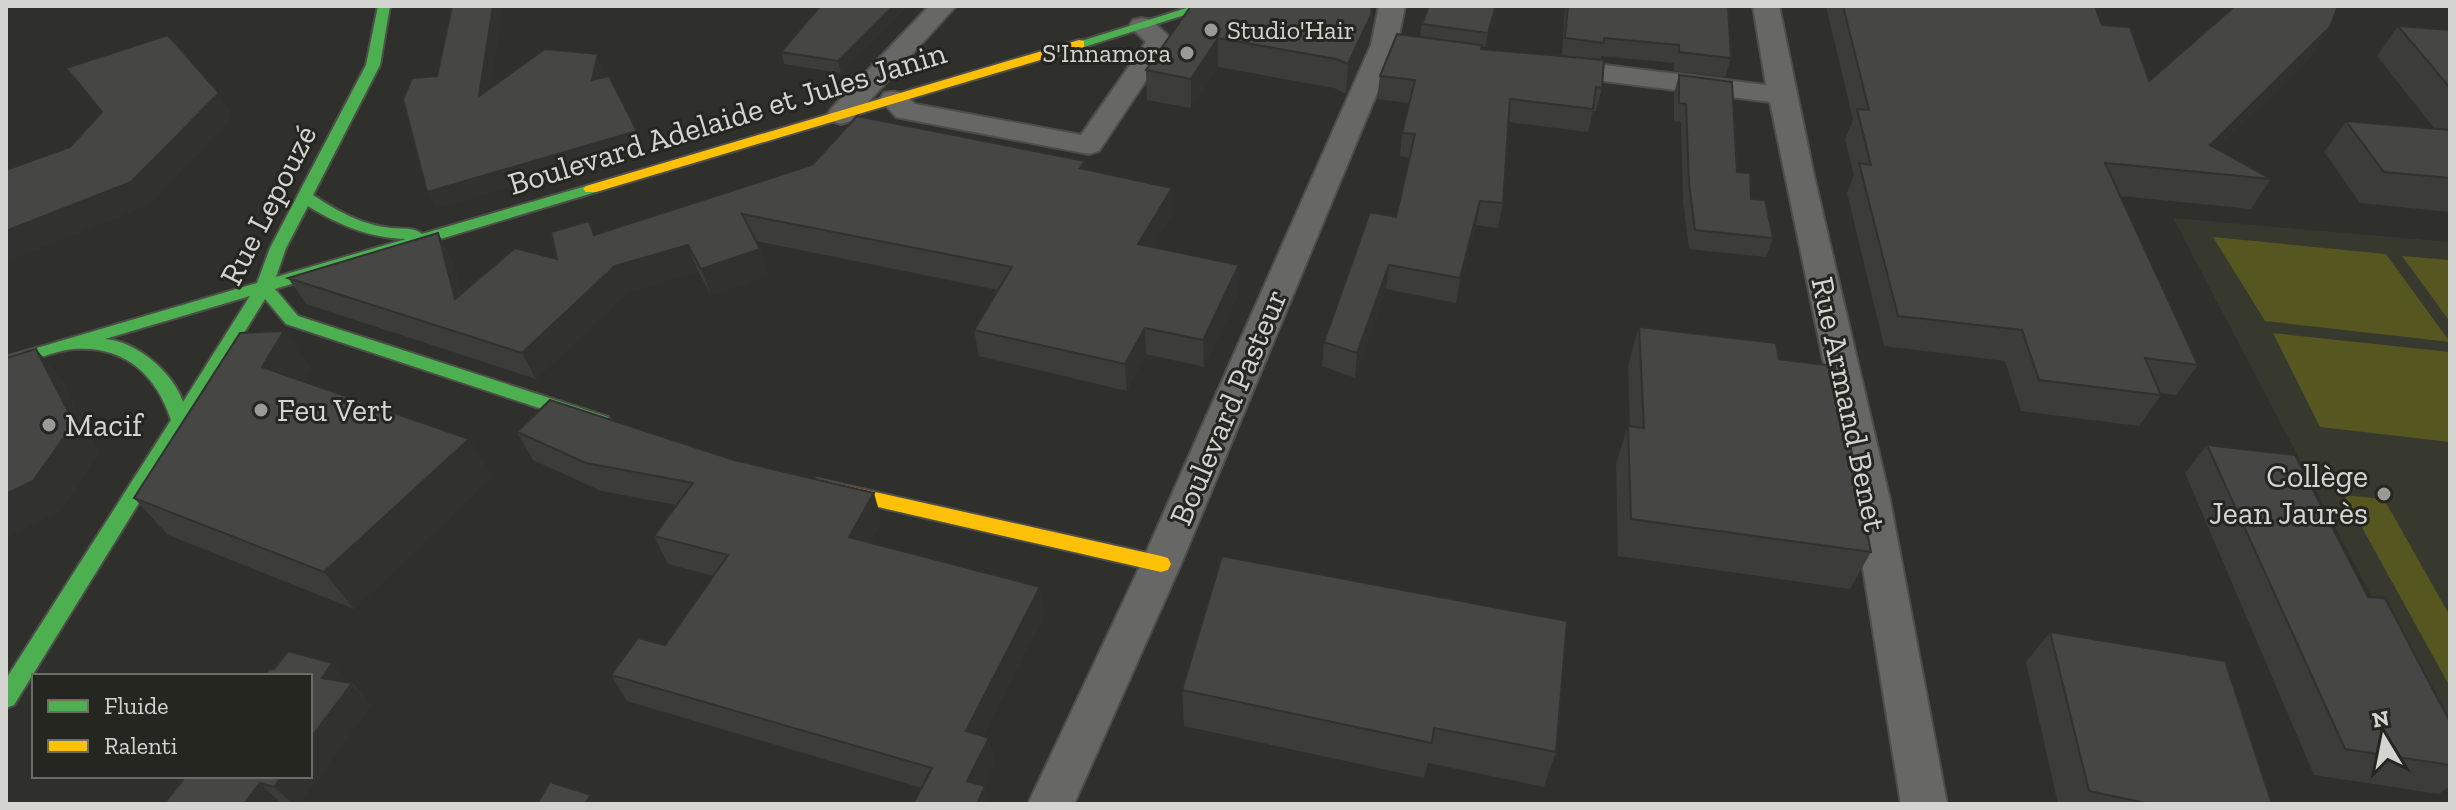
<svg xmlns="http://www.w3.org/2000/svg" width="2456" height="810" font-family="'Zilla Slab',serif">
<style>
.built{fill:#37382e}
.green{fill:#555620}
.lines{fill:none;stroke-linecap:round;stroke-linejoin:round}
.street-casing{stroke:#4d4d4a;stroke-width:4}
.fast-casing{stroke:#4d4d4a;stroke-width:4}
.slow-casing{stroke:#4d4d4a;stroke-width:4}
.street{fill:#676765;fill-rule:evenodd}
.fast{fill:#4caf50;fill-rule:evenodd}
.slow{fill:#ffc107;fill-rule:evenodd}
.wall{fill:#3c3c3a}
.shaded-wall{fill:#313130}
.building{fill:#464644;stroke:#313130;stroke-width:2}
.poi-dot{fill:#9a9a97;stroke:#262621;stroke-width:3}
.labels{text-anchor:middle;stroke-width:6;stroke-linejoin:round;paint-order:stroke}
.far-poi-label{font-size:26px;fill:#d4d4d1;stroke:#262621;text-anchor:start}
.street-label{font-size:32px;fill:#d4d4d1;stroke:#262621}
.poi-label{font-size:32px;fill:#d4d4d1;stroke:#262621;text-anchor:start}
</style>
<rect width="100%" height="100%" fill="#2f2f2c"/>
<path class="built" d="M2173 218 2450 242V746Z"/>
<path class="green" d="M2213 237 2386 254 2450 342 2265 321Z
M2402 256 2450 260V322Z
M2273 333 2450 352V442L2320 427Z
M2344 495 2384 499 2450 616V687Z"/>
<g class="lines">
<g class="street-casing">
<path id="street" d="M929 6H956L851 121 841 124 831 121 827 115 831 109Z
M1379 6H1405L1397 45 1181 564 1074 804H1028L1141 564 1371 45Z
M1753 6H1779L1814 176 1890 500 1947 804H1901L1852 500 1770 102 1556 75 1546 73 1542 67 1546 61 1556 59 1766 85Z
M1142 18 1151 20 1173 40 1099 151 1089 154 906 119 896 117 880 99 884 93C899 89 905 94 915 104L1081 135 1146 42 1129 26 1133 20Z"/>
</g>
<g class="fast-casing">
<path id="fast" d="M378 6H390L380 65 313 195C337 211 362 225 391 228 402 229 414 227 422 234L586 186H596L599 189 596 192 275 289 298 316 608 417 611 422 602 429 286 324 265 299 14 705 6 708V679L171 420C156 374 124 345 73 349 52 351 27 363 6 369V357L257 283 270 248 366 65ZM308 206C338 225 370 238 406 239L276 277 286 248ZM250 296 183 402C173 372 136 341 105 339Z
M1193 6H1213L1084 47H1074L1072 44Z"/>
</g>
<g class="slow-casing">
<path id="slow" d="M1079 40 1084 41V47L596 192H586L583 189 586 186Z
M817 479 1161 556 1168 558 1171 564 1168 570 1161 572 817 493 810 491 807 486 810 481Z"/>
</g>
<use href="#street" class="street"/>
<use href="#fast" class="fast"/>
<use href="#slow" class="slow"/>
</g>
<path class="wall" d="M907 6 841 73 784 64 781 52Z
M1429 6H1498L1485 47 1482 46V49L1562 56 1565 6H1728L1731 58 1725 77 1674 71V63L1601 56 1602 88 1596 111H1593L1588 132 1509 122 1503 203 1498 228 1476 225 1456 303 1386 289 1355 378 1322 366 1324 342 1396 217 1409 158 1400 156 1402 133 1409 103 1377 99 1380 76 1420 37 1422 24Z
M1826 6H2095L2102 25 2149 81 2330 27 2311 56 2217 149 2271 179 2251 209 2120 196 2198 365 2176 395 2160 393 2161 395 2139 426 2021 411 2005 361 1884 346 1847 193 1854 175 1845 139 1853 120Z
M1284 7 1372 27 1368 44 1346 94 1334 88 1218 67 1191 108 1147 100 1146 70Z
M2398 26 2450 30V212L2360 203 2324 152 2346 121 2434 128 2377 56Z
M66 68 233 116 148 206 70 147 101 113Z
M1679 75 1737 172 1773 238 1766 257 1689 249 1683 201 1681 122 1674 121V93Z
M812 165 1086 169 1173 214 1153 247 1239 265V292L1204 367 1146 354 1127 391 979 356 974 330 998 290 756 241 760 249 769 275 711 295 698 271 627 293 536 379 306 304 288 278 452 259 461 294 557 259 595 234Z
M1639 327 1779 359 1871 552 1850 589 1618 556 1616 464 1628 426H1630L1628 365Z
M284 331 311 369 303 382 469 439 492 477 354 609 168 535 134 498Z
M517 432 882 521 870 542 1045 614 983 736 996 764 922 788 627 701 611 675 665 645 714 576 668 564 654 536 677 505 601 491 533 460Z
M2207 445 2368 597 2450 722V786L2439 794 2314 775 2185 473Z
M1222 556 1556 752 1544 787 1428 763 1424 778 1184 726 1182 690Z
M2050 632 2272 804H2058L2026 662Z
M350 682 352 683 371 705 299 804H164Z"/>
<path class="shaded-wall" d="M493 6H503L487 113 479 96Z
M893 6H907L841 73 838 61Z
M1372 6V27L1368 44 1346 94 1348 64Z
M1496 6H1498L1485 47 1488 33Z
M2330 27 2311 56 2194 172 2210 145Z
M1218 38V67L1191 108V79Z
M598 54 604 71 599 97 592 80Z
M219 93 233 116 148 206 6 262V231Z
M637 131 643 148 436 209 427 192Z
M1172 188 1173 214 1140 271 1138 244Z
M1480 201 1476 225 1456 303 1460 278Z
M438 233 452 259 469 326 455 299Z
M688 245 698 271 627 293 536 379 522 353 615 266Z
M760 249 769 275 711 295 701 269Z
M1239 265V292L1204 367 1203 340Z
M1389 265 1386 289 1355 378 1357 353Z
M1145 328 1146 354 1127 391 1125 364Z
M284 331 311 369 290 405 262 367Z
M36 349 62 379 100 453 62 511 6 538V494Z
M469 439 492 477 354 609 324 572Z
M874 493 882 521 858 564 849 537Z
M1040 587 1045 614 973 757 966 731Z
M332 663 371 705 299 804H293L274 787 282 776H310V739L322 678Z
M989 738 996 764 976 804 967 781Z
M260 783 282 804H244Z
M985 786 990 804H977Z
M591 795 597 804H585Z"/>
<path class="building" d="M452 6H493L479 96 545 49 598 54 592 80 609 76 637 131 427 192 403 99 412 78 437 76Z
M820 6H893L838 61 781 52Z
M1191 6H1283L1284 7 1287 6H1372L1371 15 1348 64 1336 59 1218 38 1191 79 1146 70Z
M1429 6H1496L1488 33 1422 24Z
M1568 6H1728L1731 58 1679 52V45L1604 38V43L1565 38Z
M1843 6H2095L2102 25 2130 27 2149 81 2235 6H2338L2330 27 2210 145 2271 179 2105 163 2198 365 2145 358 2161 395 2039 380 2022 330 1898 316 1859 163 1871 165 1857 109 1869 110Z
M2398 26 2450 30V88Z
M1397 34 1482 45 1481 49 1604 60 1602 88 1596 87 1593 109 1510 99 1503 203 1480 201 1460 278 1389 265 1357 353 1324 342 1370 212 1396 217 1415 134 1402 133 1415 80 1380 76Z
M168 35 219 93 131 182 6 231V170L70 147 102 112 66 68Z
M1679 75 1732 82 1737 172 1750 173 1751 199 1765 200 1773 238 1695 230 1689 183 1686 104 1679 103Z
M857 116 1085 161 1080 168 1172 188 1138 244 1239 265 1203 340 1145 328 1125 364 974 330 1012 267 742 214 760 249 701 269 688 245 615 266 522 353 288 278 438 233 455 299 515 248 557 259 551 232 589 221 594 235 812 165Z
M2346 121 2450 130V178L2384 172Z
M1639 327 1776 343 1779 359 1835 366 1871 552 1631 519 1628 426 1644 428Z
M284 331 262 367 469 439 324 572 134 498 240 333Z
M36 349 74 423 33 481 6 494V358Z
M550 400 734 460 874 493 849 537 1040 587 966 731 989 738 967 781 985 786 977 804H913L932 768 611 675 638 638 665 645 728 555 654 536 693 483 586 463 517 432Z
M2207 445 2295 455 2368 597 2385 598 2450 722V765L2345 749Z
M1222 556 1567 621 1556 752 1434 728 1432 743 1182 690Z
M2050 632 2225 661 2272 804H2150L2089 791Z
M288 651 332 663 322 678 352 683 310 739V676H264L269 669H274Z
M186 776H282L274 787 260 783 244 804H164Z
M550 782 591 795 585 804H537Z"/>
<g class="poi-dot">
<circle cx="1211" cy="30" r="8"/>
<circle cx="1187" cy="53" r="8"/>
<circle cx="261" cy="410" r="8"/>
<circle cx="49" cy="425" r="8"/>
<circle cx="2384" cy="494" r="8"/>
</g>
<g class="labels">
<g class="far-poi-label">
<text x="1227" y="39">Studio'Hair</text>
<text x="1171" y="62" text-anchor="end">S'Innamora</text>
</g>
<g class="street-label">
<text transform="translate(727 118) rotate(-17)" y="11">Boulevard Adelaide et Jules Janin</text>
<text transform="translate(268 205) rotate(-63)" y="11">Rue Lepouzé</text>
<text transform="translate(1849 404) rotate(78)" y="11">Rue Armand Benet</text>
<text transform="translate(1228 407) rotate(-67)" y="11">Boulevard Pasteur</text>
</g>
<g class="poi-label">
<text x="277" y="421">Feu Vert</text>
<text x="65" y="436">Macif</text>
<text x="2368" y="487" text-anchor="end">Collège<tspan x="2368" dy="37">Jean Jaurès</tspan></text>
</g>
</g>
<rect width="2456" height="810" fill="none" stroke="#d4d4d1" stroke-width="16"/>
<rect x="32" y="674" width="280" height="104" fill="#262621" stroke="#6c6c67" stroke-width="2"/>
<rect x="48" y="700" width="40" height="12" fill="#4caf50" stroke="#6c6c67" stroke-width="2"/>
<text x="104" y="714" font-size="24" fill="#d4d4d1">Fluide</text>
<rect x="48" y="740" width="40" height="12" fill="#ffc107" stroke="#6c6c67" stroke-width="2"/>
<text x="104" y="754" font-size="24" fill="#d4d4d1">Ralenti</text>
<g transform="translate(2384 738) rotate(350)" stroke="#262621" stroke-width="6" paint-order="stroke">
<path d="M0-6L14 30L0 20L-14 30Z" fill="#d4d4d1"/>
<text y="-12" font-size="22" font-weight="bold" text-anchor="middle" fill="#d4d4d1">N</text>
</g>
</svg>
